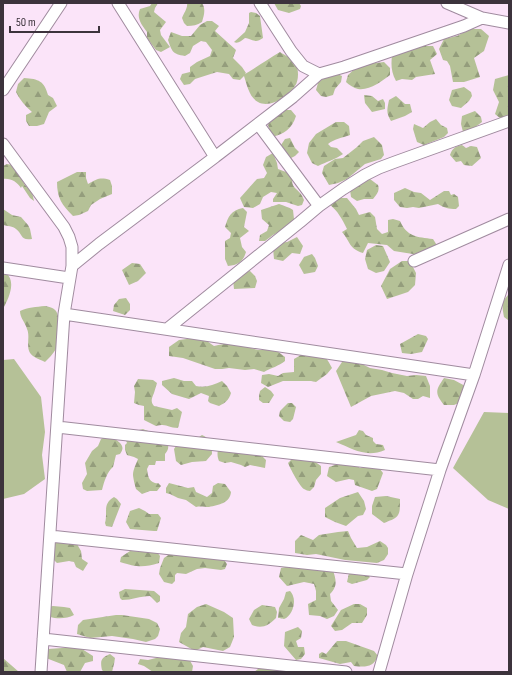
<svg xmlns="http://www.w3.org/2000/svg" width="512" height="675" font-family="'Sofia Sans Condensed',sans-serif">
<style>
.green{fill:#b5c197}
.forest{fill:url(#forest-firs)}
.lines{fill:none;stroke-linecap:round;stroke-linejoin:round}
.minor-casing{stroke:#a08b9f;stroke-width:13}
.minor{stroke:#fff;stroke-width:11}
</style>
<defs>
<pattern id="forest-firs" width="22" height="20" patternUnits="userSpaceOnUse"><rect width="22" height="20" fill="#b5c197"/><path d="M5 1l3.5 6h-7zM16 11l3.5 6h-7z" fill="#949d7c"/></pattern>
</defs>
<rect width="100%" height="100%" fill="#fbe4f9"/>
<path class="green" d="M14 359 41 397 45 432 42 455 45 479 24 494 3 499V360Z
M484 412 509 413V509L488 500 453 468Z"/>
<path class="forest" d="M152 3H158L155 8 154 12 166 22 160 30 161 35 170 47 161 52 156 50 147 38V32C142 25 136 18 140 9L150 6Z
M187 3H202C206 9 204 15 202 22 197 25 193 26 187 26L184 23 182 18C184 13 188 8 187 3Z
M274 3H299L301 6 300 9 289 13 278 10Z
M251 12 256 13 260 16 263 38C255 44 253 39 245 38 241 41 238 44 234 42L245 32 249 23V13Z
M207 21H212L219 26 215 31 236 50 233 58 242 67 246 73 245 74C257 67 268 59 280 52 284 55 292 58 295 62 299 69 299 80 295 86 289 96 270 109 258 102 249 97 247 85 244 76L240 80 233 79 229 74 217 72 195 79 190 84 184 85 180 79 182 74 190 72V67L197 62 210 56 212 50 206 42 201 41 193 46 190 53 185 56C172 54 172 51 168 40L171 32 182 36H191L200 25Z
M470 29H481L489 36 484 51 474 58 480 77 464 82H453L450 66 447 61 443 60 439 49 444 39 457 36Z
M423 46H433L437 54 430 60 435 74 416 77 412 80 402 79 396 81C391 72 391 65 392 55Z
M368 62 376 63 384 62 390 68V75C382 81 369 91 358 89 354 88 349 85 346 82L348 75 359 65Z
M335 73 342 76 341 82 335 89 333 95 326 97 321 96 316 90 318 83 326 76Z
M509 75V117L501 119 495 114 499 102 493 90 495 79Z
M24 78C39 79 44 81 48 95L53 98 57 106 49 112 44 124 37 126H29L26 121V115L32 112C25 106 20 100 16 92L18 84Z
M464 87 471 92 472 96 469 101 461 108 452 106 449 100 452 90Z
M364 95 372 96 378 101 383 99 385 103V109L372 112 365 103Z
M396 96 405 104H410L412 112 405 116 391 121C386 113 387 110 389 100Z
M281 110H291L296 116C292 129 284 134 272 137L268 125 274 116Z
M475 111 481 117 482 122 474 128 463 132 461 124 462 116Z
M436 119 441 125 447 128 448 133 444 137 424 145 417 142 413 129 414 124 423 128 430 122Z
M336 122H344L349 126 350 135C342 138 334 139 328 144L331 147 337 148 343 154C336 159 326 162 318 166L312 163 307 153 309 143 316 134Z
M374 137 382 145 384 155 381 159 365 164 347 179 338 183 329 185 322 173 324 166 335 159 343 158 357 147 363 141Z
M290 138 295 148 299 152 295 156 289 159 281 145 285 139Z
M462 145 466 148 471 146 477 147 481 158 472 166 464 165 461 161 456 162 450 155C452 149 455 146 462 145Z
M273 153 277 163 278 169 286 172 292 178C292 188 295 187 300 193 302 195 303 198 304 200L302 205 298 206 286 202H273V199L277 193 271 192 263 197 260 204 253 208 244 207 240 198 257 179 264 178 267 173 263 165 266 157Z
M7 164 17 166 20 176 25 185 32 192 34 201 30 198 22 186 21 188C17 182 11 178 3 179V166Z
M77 172H86V178L88 184C97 179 100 177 110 180L112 186V194L100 199 91 205 88 211 79 215 73 216C62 205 57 198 57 182Z
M370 179 378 185C380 191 377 194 373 199H364L357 201 351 197 350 190 362 181Z
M405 188 414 192 421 193 430 200 444 191H449L451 195 454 194 458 197 459 206 456 209C449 209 444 208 438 204L419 208 413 207 407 208 400 207 394 200V193Z
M340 198H347L356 209 359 215 370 212 375 217 377 229 382 234 388 232V220L393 219 400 221C407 237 417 237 433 239L438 247 419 255 394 251 387 245 368 243 363 253C349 249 350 241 342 232L347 229C342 219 338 211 329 204L332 200Z
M279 204C284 206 289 207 293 210L294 219 287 227 282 230 273 235 265 241H259L260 235 267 231 269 225 262 219 261 210Z
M243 208 247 212 244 227 249 231 240 238 242 247 246 252C243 262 238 265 228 266L225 259V241L230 238 231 233 225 227C228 217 231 210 243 208Z
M3 209 12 215 21 217 28 225 30 229 32 239C20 241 23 234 16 229 13 226 7 226 3 225Z
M297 237 303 246 300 254 292 253 283 261 274 259 273 248 278 243 287 242Z
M376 245 383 246 390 262 384 271 376 273 368 269 365 259 367 250Z
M312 254 315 258 318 266 315 272 304 274 299 265 304 257Z
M402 261H410L416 273 415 285 408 292 387 299 381 286 390 269Z
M132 263 140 264 146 273 138 281 129 285 122 270Z
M3 271C18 279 9 298 3 309Z
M250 271 255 276 257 281 255 288 234 289 233 280 244 272Z
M509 294V322L508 320 504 317C502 306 501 302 509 294Z
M126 298 130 304V310L125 315 113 311 114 305 119 299Z
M45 306C49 307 53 307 56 311 61 318 60 342 56 349 53 354 49 358 45 362 42 360 37 359 33 356 24 349 31 338 27 329 25 322 20 318 20 311 28 307 36 307 45 306Z
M418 334 426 336 428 339 422 352 411 354 402 353 400 344Z
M194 338 204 339 214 346C223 344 233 342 242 345 249 347 254 350 261 350 265 350 269 349 273 348L285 357V361C279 366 271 368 264 372L254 369 245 370 229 368 222 369H215L183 358 169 356V347L179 340Z
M306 352C321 355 325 353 332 368L327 374 316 382 311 381H283L268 387 261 383 262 375 269 374 278 376 283 373 294 372V359Z
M347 361 362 364 370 368 382 370 392 373 407 376 416 375 426 376 430 386V398L423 396 418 399H413L404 393 395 391 371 396 351 407 336 371 342 362Z
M174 378 184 381H192L196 386C206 388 213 385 222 381L227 386 231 393C229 400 225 403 219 406L210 403 208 401 209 396 201 393 189 399 172 394 162 385V381Z
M444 378 454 380 467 387 461 402 454 405H444C435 393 435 391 444 378Z
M138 379 153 380 157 383C156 386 155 390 154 393 152 398 150 401 154 406L172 410 177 408 182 412 178 428C167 428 168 423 156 426L144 420V406L139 405 134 403 135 392 134 386Z
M265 387 271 391 274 395 269 403H263L259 400V396L260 391Z
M288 403H292L296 407 293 419 290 422 284 421 279 416 280 411Z
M143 429C153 433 177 440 165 454V461H156L155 465H149L147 469C148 475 148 481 155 483 160 484 157 482 161 486L157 491H150L142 494 136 489C135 486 133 477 133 475 133 470 136 464 138 459L134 457 127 455 125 450V445L127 443 124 436 126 433Z
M359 430 363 431 366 435 373 438V441L376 444 383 445 385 450C366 458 353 449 336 442L356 435Z
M202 435C211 439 212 445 212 454L206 461 192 462 181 465 176 461 174 449 178 443H190Z
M107 436C115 439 128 444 120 454L116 455 113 467C107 472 104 482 102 490L87 491 83 489 82 483 87 474 85 463 92 451 98 446 101 439Z
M241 442 249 443 266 448 262 453 263 457 266 460 265 468 250 465 245 467 241 465 231 462 225 463 219 461C217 456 217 452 219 446Z
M292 459 314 461 321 466V474L316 480 314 487 310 491C308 491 306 490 304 489 300 487 290 468 288 463Z
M341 463H354L360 468 370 465H377L383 473 377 489 372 491 355 485 354 480 349 479 336 482 327 476 329 467Z
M169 483 188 488 194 487 196 492 207 497 212 493 213 486 218 483 225 484 231 492C230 503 219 505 209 507 205 507 200 506 196 507L186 500 178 498 170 494 166 493V488Z
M358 492 364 501 366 509 363 515 358 516 346 526 335 522 325 517V508L340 498Z
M386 496 400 499C400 516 400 517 384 523L372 514V506L375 497Z
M114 497 117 499 121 504 112 527 106 526 105 523C108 512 102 504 114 497Z
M139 508 145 511 149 514H158L161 518 157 531H154L130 529 126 522 130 511Z
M348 531 351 538 357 548 367 547 380 541 386 545 388 548V554L384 560 377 563 345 560 316 554 307 555 295 553V541L301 535 313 540 319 535 338 532Z
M56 541 77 544 81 551 82 559 88 563 83 571 76 567 74 562 69 561 57 563 52 558 50 554Z
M130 551 157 552 160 556 159 563C143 568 136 567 120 562L121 557Z
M171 553 222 557 227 564 225 569 221 570 205 568 197 569 186 574 177 573 175 575V581L172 584 164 582 159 574 160 568 164 558Z
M300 564 333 570C336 580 338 586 330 594L331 601 338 610 334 616 327 619 320 616 309 615 308 604 316 600V591L314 584 304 582 287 586 279 577 281 568Z
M349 573H365L370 577 367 580 352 584 347 582Z
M125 589 154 591 160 596V601L157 603 150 596C140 596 132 600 122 600L120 598 119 592Z
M290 591C291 592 293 595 293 596 296 603 292 616 284 619 284 619 279 618 278 618L279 608 284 599 286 592Z
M206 604 224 612 233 618 234 637 230 647 223 651 203 647 195 651 179 642 181 633 186 627 188 614 197 607Z
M354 604H360L367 608V615L362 623H352L342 630 335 631 331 626 341 610Z
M262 605 275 607 277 612 276 618C268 626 262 629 252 625L249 619 254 610Z
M53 606 64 607 70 608 74 615C67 619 57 619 50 617V607Z
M116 615H122L149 619 157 623 160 629 158 636 155 639 146 642 133 639 112 636 90 638 77 634 78 625 83 620Z
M298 627 302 631 301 638 296 641 298 647H304L305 654 301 659 296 660 284 646 285 632Z
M337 641H346L374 651 378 656C373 668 365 667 354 666L351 662 340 664 319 658V654L322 652 326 654Z
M62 648H72L82 649 93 656V661L85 663 80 672H67L64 665 46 658 48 649Z
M110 654 115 658 114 664 112 672H104L102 670C100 660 101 658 110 654Z
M168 655 189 659 193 666 192 672H153L144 666 138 664 140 659 148 660Z
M3 658 19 672H3Z
M258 669C267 668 274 670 282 670L283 672H254Z"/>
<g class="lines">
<g class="minor-casing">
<path id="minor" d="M260 3 291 51 303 66 319 74 344 67 464 26 482 18 447 3
M482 18 509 23
M3 90 61 3
M258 124 319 206
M3 144 64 227 69 237 72 247V266L64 314 41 672
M215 157 293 97 319 74
M414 261 509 219
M72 266 99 244 215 157 118 3
M3 268 69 278
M64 314 474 375
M167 329 300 222 319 206 343 189 365 175 379 168 395 162 509 121
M57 427 440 470
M50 536 407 574
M43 639 346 672
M379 672 407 574 440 470 474 375 509 265"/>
</g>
<use href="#minor" class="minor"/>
</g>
<rect width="512" height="675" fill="none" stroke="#3c333c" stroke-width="8"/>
<path d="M10 26v6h89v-6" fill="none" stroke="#3c333c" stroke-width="2"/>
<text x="16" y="26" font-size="12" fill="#3c333c" stroke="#fbe4f9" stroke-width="3" paint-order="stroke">50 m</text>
</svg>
